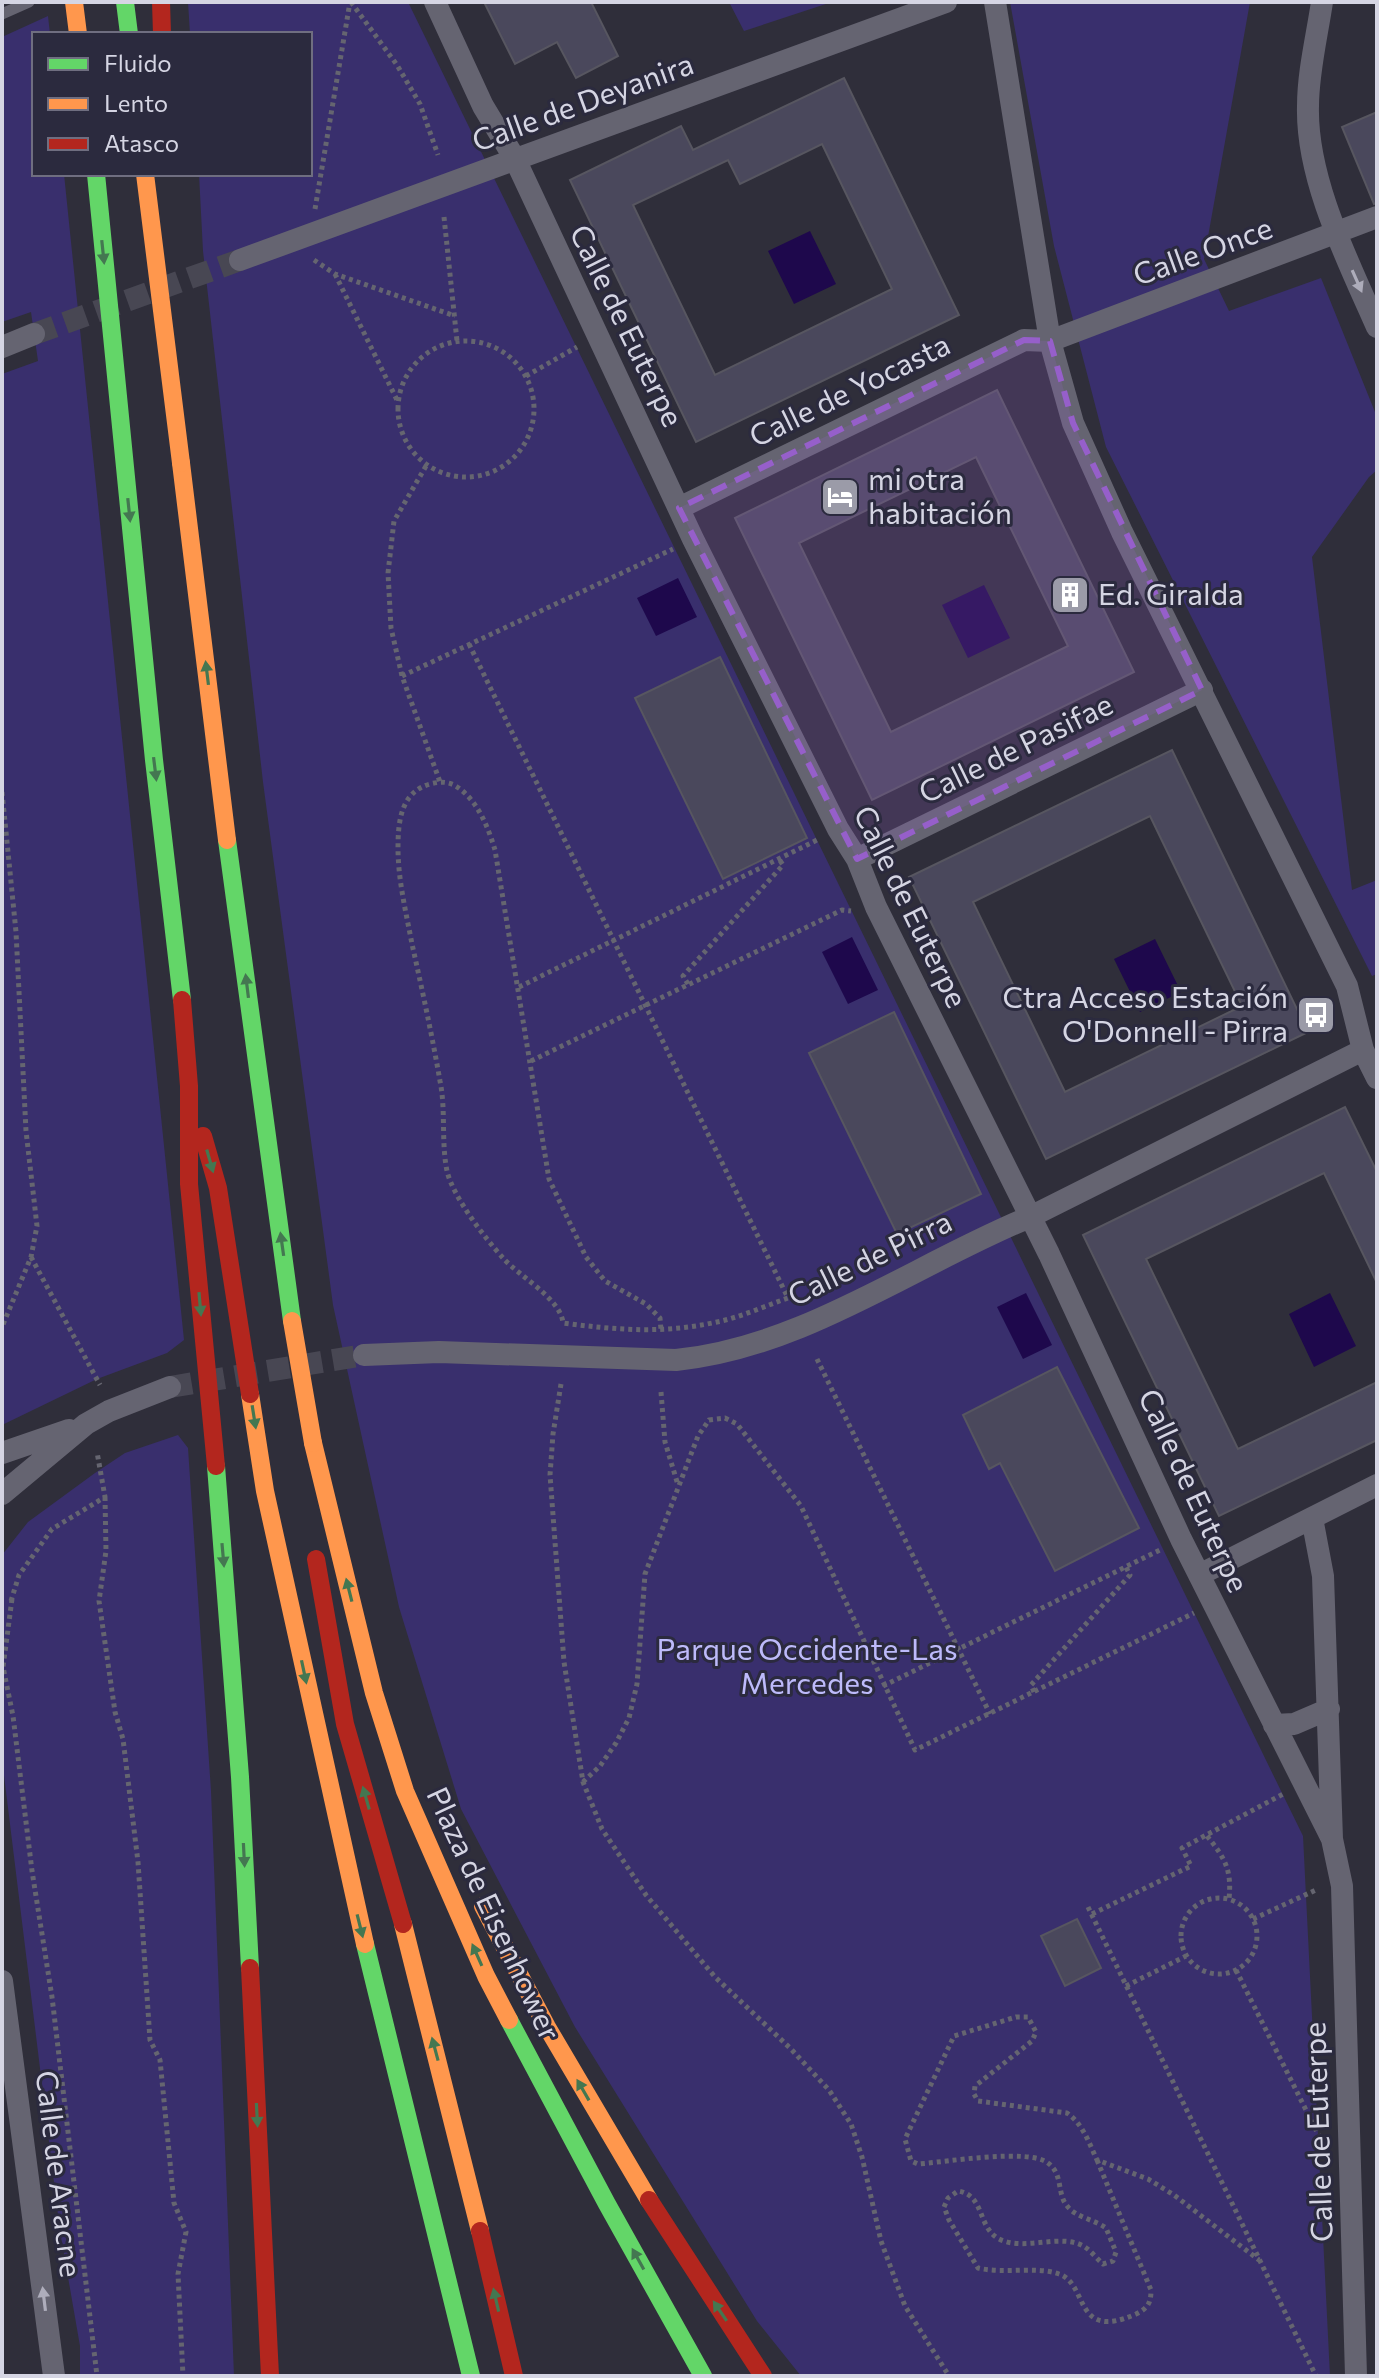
<svg xmlns="http://www.w3.org/2000/svg" width="1379" height="2378" font-family="Commissioner,sans-serif">
<style>
.green{fill:#392f6d}
.water{fill:#1e084c}
.building{fill:#4a485c;stroke:#575660;stroke-width:2;fill-rule:evenodd}
.lines{fill:none;stroke-linecap:round;stroke-linejoin:round}
.street-tunnel{stroke:#484753;stroke-width:22;stroke-dasharray:22 11;stroke-linecap:butt}
.path{stroke:#656570;stroke-width:5;stroke-dasharray:4 4;stroke-linecap:butt}
.lane{stroke:#656471;stroke-width:11}
.street{stroke:#656471;stroke-width:22}
.fast{stroke:#63d668;stroke-width:18}
.slow{stroke:#ff974d;stroke-width:18}
.jam{stroke:#b3261e;stroke-width:18}
.slow-bridge{stroke:#ff974d;stroke-width:18}
.oneway{fill:#447751}
.oneway2{fill:#aeadbb}
.marked{fill:#965fca;fill-opacity:0.2;stroke:#965fca;stroke-width:6;stroke-dasharray:16 10;stroke-linejoin:round}
.labels{text-anchor:middle;stroke-width:6;stroke-linejoin:round;paint-order:stroke}
.street-label{font-size:30px;fill:#d5d5e3;stroke:#2b2a3e}
.poi-label{font-size:30px;fill:#d5d5e3;stroke:#2b2a3e;text-anchor:start}
.park-label{font-size:30px;fill:#bdbafa;stroke:#2b2a3e}
</style>
<rect width="100%" height="100%" fill="#2f2e3a"/>
<path class="green" d="M188 2H408L1303 1836 1330 2376H801L757 2321 575 2027 461 1809 399 1607 333 1305 263 782 203 251 199 174H310V34H190Z
M729 2H832L744 31Z
M1010 2H1250L1204 259 1229 311 1321 278 1377 417V470L1369 477 1312 557 1352 890 1377 880V974L1372 976 1106 447 1054 246Z
M48 16 50 34H34V174H64L184 1340 167 1353 97 1379 2 1425V374L38 361 31 312 2 322V37Z
M178 1435 188 1448 211 1791 234 2376H80V2346L60 2231 2 1759V1555L28 1522 95 1473 125 1453Z"/>
<path class="water" d="M810 231 836 284 794 304 768 251Z
M678 578 697 617 656 636 637 598Z
M984 585 1010 638 968 658 942 605Z
M852 937 878 990 848 1004 822 952Z
M1155 939 1181 992 1140 1012 1114 959Z
M1026 1293 1052 1345 1023 1359 997 1307Z
M1330 1293 1356 1346 1314 1367 1289 1314Z"/>
<path class="building" d="M484 2H591L618 56 576 78 557 42 515 64Z
M844 78 959 315 696 442 570 180 681 126 693 150ZM822 144 892 289 715 375 633 205 728 160 740 184Z
M1377 112V203L1374 204 1342 127Z
M997 390 1134 672 872 800 735 518ZM976 457 1068 646 891 732 799 543Z
M720 657 807 838 723 879 635 698Z
M1172 750 1308 1032 1046 1159 909 877ZM1150 816 1242 1006 1065 1092 973 902Z
M894 1012 981 1194 897 1234 809 1053Z
M1345 1107 1377 1172V1283L1324 1173 1146 1259 1238 1449 1377 1382V1440L1219 1516 1083 1235Z
M1057 1367 1139 1528 1055 1571 1000 1463 989 1469 963 1415Z
M1077 1919 1101 1968 1065 1986 1041 1936Z"/>
<g class="lines">
<path class="street-tunnel" d="M34 334 240 260
M170 1387 364 1355"/>
<path class="path" d="M351 2 397 65 420 104 438 155
M315 209 350 2
M444 217 457 341
M314 260 335 274 455 316
M335 274 397 400
M398 409a68 68 0 1 1 136 0a68 68 0 1 1-136 0Z
M526 376 577 347
M426 466 394 521 388 573 391 628 402 676 440 782
M469 644 788 1298C765 1306 741 1317 717 1322 663 1334 617 1330 563 1323 561 1299 519 1276 503 1258 485 1238 453 1197 447 1171 441 1142 446 1110 440 1081 432 1035 422 989 412 944 406 912 398 880 398 848 398 821 401 792 430 784 438 782 446 781 454 785 477 798 488 827 495 850L549 1179 586 1257 605 1281 646 1304 660 1318 661 1330
M402 676 673 549
M2 792 16 932 26 1131 37 1226 31 1257 2 1327
M688 984 683 976 783 865 779 859
M519 987 819 839
M531 1061 842 910 851 911
M31 1257 100 1385
M817 1359 990 1714
M561 1384 553 1434 550 1475 564 1662 583 1782 602 1829 646 1895 715 1977 791 2049 829 2090 851 2124 862 2157 881 2241 905 2306 949 2376
M661 1392 665 1442 678 1485
M105 1497 106 1551 99 1601 115 1712 123 1739 138 1862 150 2040 160 2060 174 2203 186 2232 178 2274 183 2376
M12 1599 3 1667 13 1716 32 1871 52 1997 97 2376
M11 1601 19 1575 52 1529 105 1497 97 1452
M883 1686 1162 1549
M1034 1692 1031 1685 1130 1575 1126 1567
M583 1782 600 1766 616 1743 629 1718 637 1684 645 1574 698 1436 709 1420 725 1418 737 1424 801 1506 915 1750 1194 1613
M1207 1836C1225 1858 1232 1870 1229 1899
M1181 1936a38 38 0 1 1 76 0a38 38 0 1 1-76 0Z
M1088 1907 1316 2376
M1092 1914 1191 1866 1182 1848 1285 1793
M1253 1919 1318 1889
M1236 1970 1325 2148
M1126 1986 1186 1956
M1097 2160 1151 2290C1151 2303 1148 2308 1136 2314 1073 2342 1089 2284 1059 2274 1036 2266 1003 2274 978 2268L949 2220 944 2207 948 2198 958 2191C985 2195 977 2227 999 2239 1025 2252 1061 2232 1085 2247 1091 2251 1097 2259 1103 2264L1113 2261 1116 2252 1106 2228C1095 2220 1076 2217 1068 2207 1056 2194 1064 2175 1048 2163 1029 2148 946 2162 918 2164L911 2161 905 2139 954 2036 1016 2017H1028L1036 2032 1032 2041 975 2086 974 2094 978 2101 1067 2113C1083 2124 1089 2143 1097 2160L1148 2179 1174 2195 1259 2260"/>
<path class="lane" d="M2 14 29 2"/>
<path class="street" d="M435 2 483 106 515 159 693 539 838 829 857 859 876 907 1049 1254 1181 1539 1332 1839
M995 2 1050 341 1073 423 1122 532 1347 986 1363 1050 1377 1078
M1322 2C1317 36 1308 72 1308 106 1306 179 1348 261 1377 327
M240 260 946 2
M2 347 34 334
M679 508 1024 340 1050 341 1377 217
M857 859 1202 690
M364 1355 439 1352 676 1360C804 1347 913 1265 1030 1217L1363 1050
M2 1453 69 1430
M2 1494 86 1424 109 1411 170 1387
M1312 1518 1323 1576 1332 1839 1342 1886 1356 2376
M1199 1575 1377 1485
M1274 1725 1294 1724 1329 1709
M2 1981 54 2376"/>
<path class="fast" d="M125 2 129 34
M96 174 154 760 182 1000
M227 840 292 1321
M216 1466 240 1777 250 1968
M365 1944 471 2376
M509 2020 607 2204 703 2376"/>
<path class="slow" d="M74 2 78 34
M181 463 227 840
M250 1394 265 1491 365 1944
M313 1443 374 1693 405 1791 486 1976 509 2020
M483 1906 547 2027 649 2200
M403 1924 480 2231"/>
<path class="jam" d="M161 2 162 34
M182 1000 189 1086V1184L216 1466
M203 1136 218 1188 250 1394
M316 1559 345 1724 403 1924
M250 1968 270 2376
M649 2200 763 2376
M480 2231 514 2376"/>
<path class="slow-bridge" d="M145 174 181 463
M292 1321 313 1443"/>
</g>
<defs><path id="oneway-solid" d="M-6-.8H1V-3.2L6.5 0L1 3.2V.8H-6Z" transform="scale(2)"/></defs>
<g class="oneway">
<use href="#oneway-solid" transform="translate(103 252) rotate(84)"/>
<use href="#oneway-solid" transform="translate(129 510) rotate(84)"/>
<use href="#oneway-solid" transform="translate(207 673) rotate(-97)"/>
<use href="#oneway-solid" transform="translate(155 769) rotate(83)"/>
<use href="#oneway-solid" transform="translate(247 986) rotate(-97)"/>
<use href="#oneway-solid" transform="translate(210 1161) rotate(74)"/>
<use href="#oneway-solid" transform="translate(282 1244) rotate(-98)"/>
<use href="#oneway-solid" transform="translate(200 1304) rotate(85)"/>
<use href="#oneway-solid" transform="translate(254 1417) rotate(81)"/>
<use href="#oneway-solid" transform="translate(223 1555) rotate(85)"/>
<use href="#oneway-solid" transform="translate(349 1590) rotate(-104)"/>
<use href="#oneway-solid" transform="translate(304 1672) rotate(78)"/>
<use href="#oneway-solid" transform="translate(366 1798) rotate(-106)"/>
<use href="#oneway-solid" transform="translate(244 1855) rotate(87)"/>
<use href="#oneway-solid" transform="translate(360 1926) rotate(76)"/>
<use href="#oneway-solid" transform="translate(477 1955) rotate(-114)"/>
<use href="#oneway-solid" transform="translate(435 2049) rotate(-105)"/>
<use href="#oneway-solid" transform="translate(583 2090) rotate(-120)"/>
<use href="#oneway-solid" transform="translate(257 2115) rotate(87)"/>
<use href="#oneway-solid" transform="translate(638 2259) rotate(-119)"/>
<use href="#oneway-solid" transform="translate(496 2300) rotate(-103)"/>
<use href="#oneway-solid" transform="translate(720 2311) rotate(-124)"/>
</g>
<g class="oneway2">
<use href="#oneway-solid" transform="translate(1357 281) rotate(66)"/>
<use href="#oneway-solid" transform="translate(44 2299) rotate(-97)"/>
</g>
<path class="marked" d="M1024 340 1050 341 1073 423 1202 690 857 859 679 508Z"/>
<defs>
<g id="hotel-square" transform="scale(2)"><rect x="-9" y="-9" width="18" height="18" rx="4" fill="#9b9ba8" stroke="#2b2a3e"/><path d="M-6-4.5h1.5V1H6V5H4.5V3h-9V5H-6ZM-4 0a1.8 1.8 0 1 1 3.6 0ZM.5 0V-2.5h3Q6-2.5 6 0Z" fill="#fff"/></g>
<g id="building-square" transform="scale(2)"><rect x="-9" y="-9" width="18" height="18" rx="4" fill="#9b9ba8" stroke="#2b2a3e"/><path d="M-4-6H4V6H1V3H-1V6H-4ZM-2.5-4.3h1.7v1.8h-1.7ZM.8-4.3h1.7v1.8H.8ZM-2.5-1h1.7V.8h-1.7ZM.8-1h1.7V.8H.8Z" fill="#fff"/></g>
<g id="bus-square" transform="scale(2)"><rect x="-9" y="-9" width="18" height="18" rx="4" fill="#9b9ba8" stroke="#2b2a3e"/><path d="M-5-6H5V4H4V6H2V4H-2V6H-4V4H-5ZM-3.5-4V0h7V-4ZM-3.5 1.2v1.5H-2V1.2ZM2 1.2v1.5H3.5V1.2Z" fill="#fff"/></g>
</defs>
<g fill-rule="evenodd">
<use href="#hotel-square" x="840" y="497"/>
<use href="#building-square" x="1070" y="595"/>
<use href="#bus-square" x="1316" y="1015"/>
</g>
<g class="labels">
<g class="street-label">
<text transform="translate(583 103) rotate(-20)" y="10">Calle de Deyanira</text>
<text transform="translate(1203 252) rotate(-20)" y="10">Calle Once</text>
<text transform="translate(626 326) rotate(64)" y="10">Calle de Euterpe</text>
<text transform="translate(850 391) rotate(-26)" y="10">Calle de Yocasta</text>
<text transform="translate(1016 749) rotate(-26)" y="10">Calle de Pasifae</text>
<text transform="translate(910 907) rotate(64)" y="10">Calle de Euterpe</text>
<text transform="translate(870 1259) rotate(-26)" y="10">Calle de Pirra</text>
<text transform="translate(1193 1491) rotate(65)" y="10">Calle de Euterpe</text>
<text transform="translate(493 1914) rotate(65)" y="10">Plaza de Eisenhower</text>
<text transform="translate(1319 2132) rotate(-92)" y="10">Calle de Euterpe</text>
<text transform="translate(58 2174) rotate(83)" y="10">Calle de Aracne</text>
</g>
<g class="poi-label">
<text x="868" y="490">mi otra<tspan x="868" dy="34">habitación</tspan></text>
<text x="1098" y="605">Ed. Giralda</text>
<text x="1288" y="1008" text-anchor="end">Ctra Acceso Estación<tspan x="1288" dy="34">O'Donnell - Pirra</tspan></text>
</g>
<g class="park-label">
<text x="807" y="1660">Parque Occidente-Las<tspan x="807" dy="34">Mercedes</tspan></text>
</g>
</g>
<rect width="1379" height="2378" fill="none" stroke="#d5d5e3" stroke-width="8"/>
<rect x="32" y="32" width="280" height="144" fill="#2b2a3e" stroke="#6f6e80" stroke-width="2"/>
<rect x="48" y="58" width="40" height="12" fill="#63d668" stroke="#6f6e80" stroke-width="2"/>
<text x="104" y="72" font-size="24" fill="#d5d5e3">Fluido</text>
<rect x="48" y="98" width="40" height="12" fill="#ff974d" stroke="#6f6e80" stroke-width="2"/>
<text x="104" y="112" font-size="24" fill="#d5d5e3">Lento</text>
<rect x="48" y="138" width="40" height="12" fill="#b3261e" stroke="#6f6e80" stroke-width="2"/>
<text x="104" y="152" font-size="24" fill="#d5d5e3">Atasco</text>
</svg>
